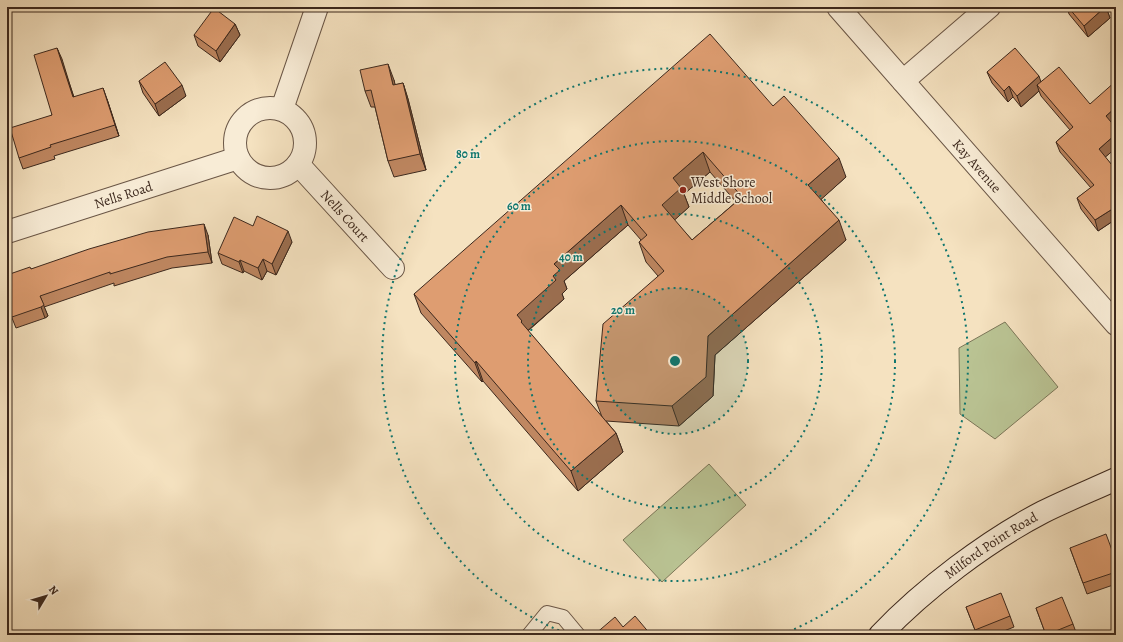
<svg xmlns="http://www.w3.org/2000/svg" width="1123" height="642" font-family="Alegreya,serif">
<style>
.pitch{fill:#bac494;stroke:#7b7658}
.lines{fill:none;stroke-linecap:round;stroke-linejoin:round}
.lane-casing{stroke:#6a5646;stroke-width:16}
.street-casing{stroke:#6a5646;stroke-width:24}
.secondary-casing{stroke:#3c281d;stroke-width:24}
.lane{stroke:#f8ecd6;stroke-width:14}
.street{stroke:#f8ecd6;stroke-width:22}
.secondary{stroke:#f8ecd6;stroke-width:22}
.wall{fill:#bf8761;stroke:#3c281d;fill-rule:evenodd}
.shaded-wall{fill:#9b6e4f;stroke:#3c281d}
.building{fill:#de9d71;stroke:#3c281d;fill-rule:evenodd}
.ring{fill:none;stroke:#0f766e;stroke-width:2;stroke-dasharray:2 4}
.poi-dot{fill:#8f2418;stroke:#f8ecd6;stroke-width:1.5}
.labels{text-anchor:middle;stroke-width:3;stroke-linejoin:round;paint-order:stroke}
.street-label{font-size:14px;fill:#3c281d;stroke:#f8ecd6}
.poi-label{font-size:14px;fill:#3c281d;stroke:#f8ecd6;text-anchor:start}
.centre{fill:#0f766e;stroke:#f8ecd6;stroke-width:2}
.ring-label{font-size:12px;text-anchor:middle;font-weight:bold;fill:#0f766e;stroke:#f8ecd6;stroke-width:3;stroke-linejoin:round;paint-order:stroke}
</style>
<rect width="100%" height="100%" fill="#f5e2c0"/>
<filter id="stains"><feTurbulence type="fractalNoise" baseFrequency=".005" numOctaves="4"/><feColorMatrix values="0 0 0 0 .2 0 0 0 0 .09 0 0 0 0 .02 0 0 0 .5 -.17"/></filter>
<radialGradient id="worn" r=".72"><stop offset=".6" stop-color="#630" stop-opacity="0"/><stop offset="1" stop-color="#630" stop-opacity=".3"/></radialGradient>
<path class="pitch" d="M1005 322 1058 387 995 439 960 414 959 348Z
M709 464 746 505 662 582 623 540Z"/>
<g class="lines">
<g class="lane-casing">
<path id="lane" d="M529 635 547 613 563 617 578 635"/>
</g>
<g class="street-casing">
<g id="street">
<path id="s1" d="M838 7 1116 324"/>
<path d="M903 81 989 7"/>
<circle cx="270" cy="143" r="35"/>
<path d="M282 109 317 7"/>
<path id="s2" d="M298 164 393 268"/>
<path id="s3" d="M7 232 238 158"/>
</g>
</g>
<g class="secondary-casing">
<g id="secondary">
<path id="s4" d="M880 635C924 589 987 541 1043 512 1067 500 1092 490 1116 479"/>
</g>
</g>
<use href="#lane" class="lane"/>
<use href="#street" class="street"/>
<use href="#secondary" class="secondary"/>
</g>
<path class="wall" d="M389 7H397L395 9Z
M1067 7H1106L1110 18 1088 37 1069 14Z
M235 24 240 35 220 62 198 46 194 35Z
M57 48 74 97 107 99 119 136 54 156 55 159 23 169 19 158 52 115Z
M987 72 1041 82 1090 104 1112 124 1116 148 1105 157 1116 170V219L1098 231 1081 209 1077 198 1091 188 1060 152 1056 142 1070 130 1041 96 1039 91 1021 107 1013 97 1008 102 992 83Z
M394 80 395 85 403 83 408 99 426 170 394 177 388 161 375 107H371L365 91Z
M139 81 186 96 159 116 143 93Z
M773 106 846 177 821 199 846 240 715 355 713 396 679 426 606 421 616 433 623 452 578 491 483 381 482 382 421 313 414 294ZM710 172 736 202 692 240 674 220 689 207 684 194ZM628 225 641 240 639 242 646 262 658 276 596 401 602 417 528 331 564 299 562 294 567 289 564 281Z
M253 226 292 242 276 275 267 271 262 280 244 271 243 273 222 264 218 253Z
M208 235 212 263 172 268 114 286V283L44 307 48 316 45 318 16 328 10 313 7 315V275L31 269Z
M1070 548 1116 560V584L1087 594Z
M966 607 1010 616 1014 627 994 635H977Z
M1036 608 1073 624 1077 635H1046Z"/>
<path class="shaded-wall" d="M1105 7H1106L1110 18 1088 37 1084 26Z
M235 24 240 35 220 62 216 51Z
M57 48 62 59 77 108 73 97Z
M388 64 394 80 399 101 393 85Z
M1039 76 1043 88 1037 85 1039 91 1021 107 1017 96Z
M403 83 408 99 426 170 420 154Z
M182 85 186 96 159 116 155 104Z
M1009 86 1013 97 1008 102 1004 91Z
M103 88 107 99 119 136 115 125Z
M1116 107V121L1110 127 1106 116Z
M1116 134V148L1103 159 1099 149Z
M703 152 710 172 684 194 689 207 669 225 662 205 673 178Z
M839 158 846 177 816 204 808 185Z
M621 205 628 225 564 281 567 289 562 294 564 299 526 332 517 315 553 276 554 264Z
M1114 208 1116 214V219L1098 231 1095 220Z
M839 220 846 240 715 355 713 396 679 426 672 406 708 336Z
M204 224 208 235 212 263 208 252Z
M288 231 292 242 276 275 272 264Z
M263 259 267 271 262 280 258 268Z
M240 260 244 271 243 273 239 262Z
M40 296 48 316 45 318 41 307Z
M7 304 10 313 7 315Z
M476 361 483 381 482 382 475 363Z
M616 433 623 452 578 491 571 471Z"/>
<path class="building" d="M1068 7H1105L1084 26Z
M214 8 235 24 216 51 194 35Z
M710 34 773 106 784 96 839 158 808 185 839 220 708 336 706 377 672 406 596 401 603 324 664 271 639 242 647 235 621 205 554 264 560 270 553 276 556 280 517 315 522 321 521 322 616 433 571 471 476 361 475 363 414 294ZM703 152 742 197 692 240 662 205 681 188 673 178Z
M57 48 73 97 103 88 115 125 50 145 51 147 19 158 10 128 52 115 34 55Z
M1015 48 1039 76 1017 96 1009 86 1004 91 987 72Z
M165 62 182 85 155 104 139 81Z
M388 64 393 85 403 83 420 154 388 161 371 90 365 91 360 70Z
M1059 67 1090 104 1116 81V107L1106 116 1116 128V134L1099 149 1116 170V211L1114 208 1095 220 1077 198 1094 185 1056 142 1073 127 1037 85Z
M257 216 288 231 272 264 263 259 258 268 240 260 239 262 218 253 234 217 253 226Z
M204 224 208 252 167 257 110 274V272L40 296 44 305 41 307 12 317 7 304V275L30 267 31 269 89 249 148 232Z
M1106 534 1116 561V572L1083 583 1070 548Z
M1001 593 1010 616 975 630 966 607Z
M1062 597 1073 624 1046 635 1036 608Z
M635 616 651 635H594L615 617 623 627Z
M941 632 945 635H938Z"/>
<circle cx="675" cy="361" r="73" fill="#0f766e" fill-opacity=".12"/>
<g class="ring">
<circle cx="675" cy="361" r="73"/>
<circle cx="675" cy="361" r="147"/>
<circle cx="675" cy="361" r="220"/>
<path d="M570 635A293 293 0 1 1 780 635"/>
</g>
<circle class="poi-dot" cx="683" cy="190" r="4"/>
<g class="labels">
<g class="street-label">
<text dy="5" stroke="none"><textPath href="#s1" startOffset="211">Kay Avenue</textPath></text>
<text dy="5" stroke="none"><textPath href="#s3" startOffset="122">Nells Road</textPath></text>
<text dy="5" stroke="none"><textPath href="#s2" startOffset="70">Nells Court</textPath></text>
<text dy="5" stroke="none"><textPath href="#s4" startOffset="143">Milford Point Road</textPath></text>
</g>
<g class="poi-label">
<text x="691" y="187">West Shore<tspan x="691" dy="16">Middle School</tspan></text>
</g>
</g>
<circle cx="675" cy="361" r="6" class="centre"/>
<g class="ring-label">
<text x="468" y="158">80 m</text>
<text x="519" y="210">60 m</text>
<text x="571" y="261">40 m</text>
<text x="623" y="314">20 m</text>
</g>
<rect width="1123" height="642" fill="none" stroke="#f5e2c0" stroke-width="24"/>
<rect x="8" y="8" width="1107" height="626" fill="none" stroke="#3c281d" stroke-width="2"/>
<rect x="12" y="12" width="1099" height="618" fill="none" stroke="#3c281d"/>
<g transform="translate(46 596) rotate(52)" stroke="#f8ecd6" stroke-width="3" paint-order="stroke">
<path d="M0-3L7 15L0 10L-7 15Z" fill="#3c281d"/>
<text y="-6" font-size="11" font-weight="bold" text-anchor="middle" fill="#3c281d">N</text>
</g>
<rect width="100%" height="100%" filter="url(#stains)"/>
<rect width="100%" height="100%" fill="url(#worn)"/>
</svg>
